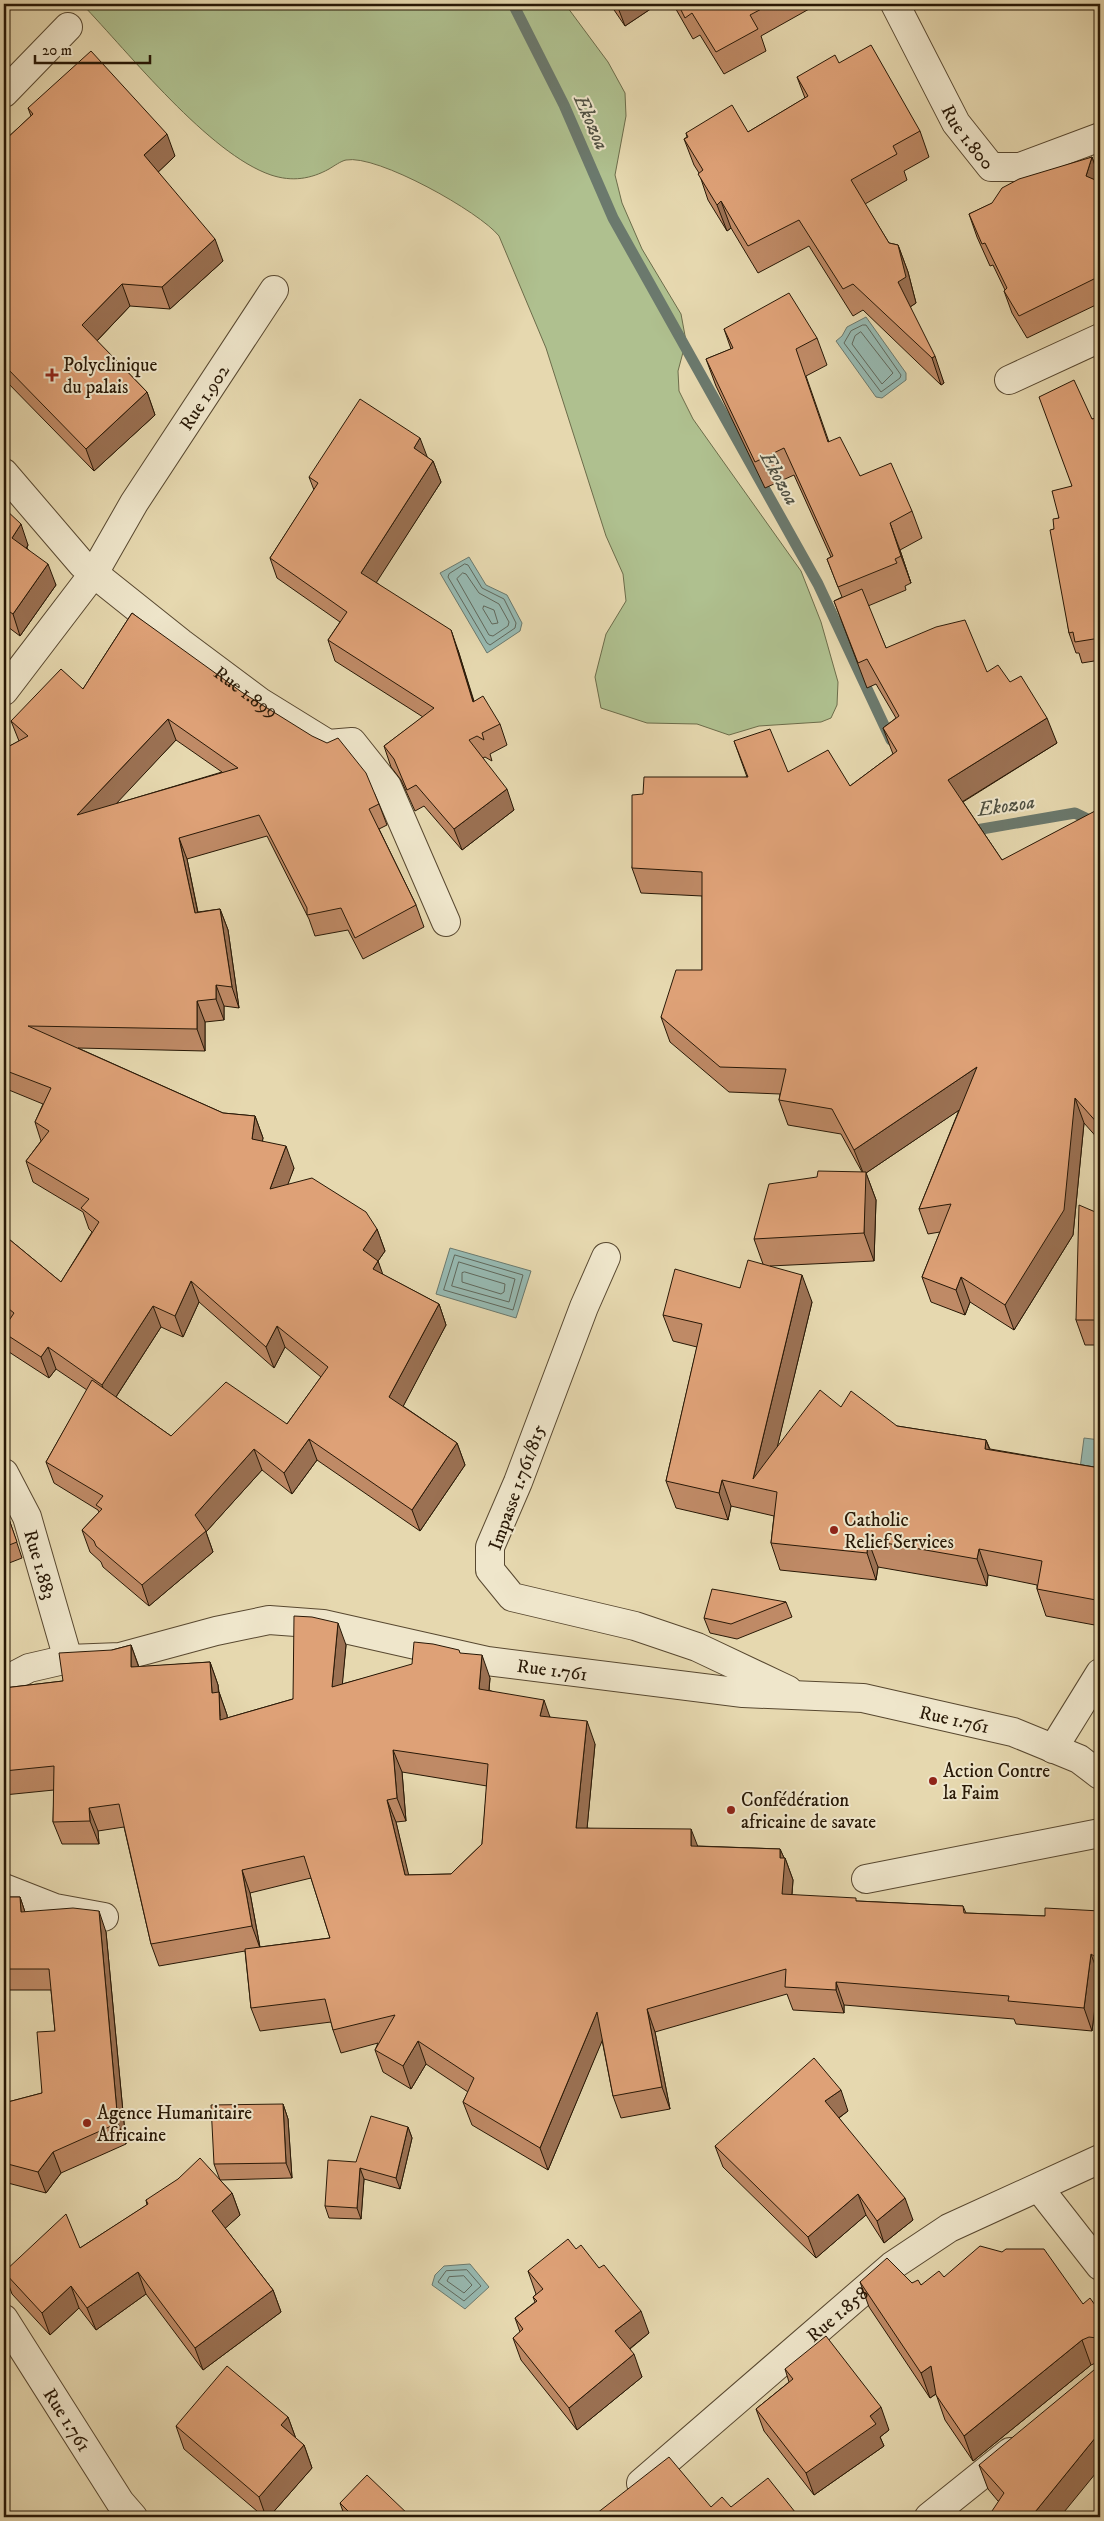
<svg xmlns="http://www.w3.org/2000/svg" width="1104" height="2521" font-family="'IM FELL DW Pica',serif">
<style>
.green{fill:#afc08f;stroke:#6c6c4a}
.water{fill:#97b9b1;stroke:#6b796d}
.lines{fill:none;stroke-linecap:round;stroke-linejoin:round}
.shore{stroke:#60685c;stroke-width:1}
.stream{stroke:#6b796d;stroke-width:11}
.street-casing{stroke:#584830;stroke-width:30}
.street{stroke:#efe6cb;stroke-width:28}
.wall{fill:#bf8a66;stroke:#281806;fill-rule:evenodd}
.shaded-wall{fill:#9b7153;stroke:#281806}
.building{fill:#dea177;stroke:#281806;fill-rule:evenodd}
.poi-dot{fill:#8f2418;stroke:#efe6cb;stroke-width:2}
.labels{text-anchor:middle;stroke-width:4;stroke-linejoin:round;paint-order:stroke}
.street-label{font-size:19px;fill:#281806;stroke:#efe6cb}
.poi-label{font-size:19px;fill:#281806;stroke:#efe6cb;text-anchor:start}
.water-label{font-size:20px;font-style:italic;fill:#4f5042;stroke:#efe6cb}
</style>
<rect width="100%" height="100%" fill="#e6d8af"/>
<filter id="stains"><feTurbulence type="fractalNoise" baseFrequency=".004" numOctaves="4"/><feColorMatrix values="0 0 0 0 .2 0 0 0 0 .09 0 0 0 0 .02 0 0 0 .5 -.17"/></filter>
<radialGradient id="worn" r=".72"><stop offset=".6" stop-color="#630" stop-opacity="0"/><stop offset="1" stop-color="#630" stop-opacity=".3"/></radialGradient>
<path class="green" d="M82 4H565L608 62 625 93 626 116 615 175 622 203 642 249 681 314 686 341 678 371 679 391 693 419 801 571 821 622 838 682 837 705 831 718 821 722 759 726 729 735 697 724 647 723 601 708 595 677 606 634 626 601 623 574 606 536 546 348 499 236C480 212 377 154 346 160 341 161 334 166 329 169 311 179 292 182 271 175 209 154 129 53 82 4Z"/>
<path class="water" d="M866 317 906 373V380L882 398 876 397 836 341 842 336 847 327Z
M469 557 486 585 507 595 522 623 520 631 487 653 440 573Z
M450 1248 531 1271 516 1318 436 1294Z
M1084 1438 1100 1440V1487L1078 1484Z
M470 2264 489 2287 465 2309 432 2285 435 2275 444 2266Z"/>
<g class="lines">
<path class="shore" d="M863 325H866L901 375 900 378 881 392 844 343 851 331Z
M861 332 893 373 882 384 852 344 855 336Z
M465 564 468 565 482 588 504 599 516 623 515 628 490 645 487 643 448 577 449 574Z
M463 573 466 574 479 593 499 604 509 622 508 626 493 636 489 635 457 579Z
M484 606 494 610 498 623 492 624 483 609Z
M455 1255 523 1275 513 1310 444 1290Z
M459 1262 515 1279 509 1302 452 1286Z
M465 1272 505 1284 504 1292 501 1294 462 1282V1273Z
M467 2270 481 2286 464 2301 438 2282 446 2271Z
M464 2276 472 2285 464 2293 447 2281 449 2277Z"/>
<path class="stream" d="M513 4 564 105 613 218 818 584 891 740
M966 828 976 830 1075 813 1100 825"/>
<g class="street-casing">
<g id="street">
<path id="s1" d="M895 4 956 123 991 167H1020L1100 137"/>
<path d="M4 93 68 27"/>
<path d="M1009 380 1100 338"/>
<path id="s2" d="M4 473 82 564 181 643 260 702 328 744 352 742 387 786 446 922"/>
<path id="s3" d="M4 691 94 573 134 503 274 290"/>
<path d="M606 1257 584 1307 518 1482 490 1547V1570L512 1597 635 1626 697 1647 788 1690"/>
<path id="s4" d="M4 1473 27 1517 68 1659"/>
<path id="s5" d="M4 1681 29 1668 68 1659 120 1657 216 1631 269 1620 323 1624 487 1661 743 1693 863 1698 1013 1732 1079 1759 1100 1775"/>
<path d="M1053 1749 1100 1673"/>
<path d="M866 1879 1100 1833"/>
<path d="M4 1888 55 1908 104 1917"/>
<path d="M1039 2188 1100 2266"/>
<path id="s6" d="M4 2319 120 2502 133 2517"/>
<path id="s7" d="M641 2483 892 2266 949 2228 1100 2159"/>
<path d="M929 2517 1010 2452"/>
</g>
</g>
<use href="#street" class="street"/>
</g>
<path class="wall" d="M610 4H658L625 26Z
M673 4H818L761 36 766 51 724 74 700 35 693 39Z
M1093 4H1100V20Z
M839 63 920 131 929 157 904 171 907 180 865 204 889 243 898 245 908 272 916 303 910 307 944 383 941 385 863 310 853 316 809 246 758 273 731 228 727 231 708 200 699 173 694 165 684 139 687 137 686 133 748 132 805 98 797 77Z
M28 108 175 156 158 172 223 261 170 309 130 306 97 341 147 392 155 415 94 471 4 379V141L31 116Z
M1092 157 1100 180 1099 182H1100V303L1027 338 1012 313 1004 291 1005 290 993 265 990 266 977 237 969 214Z
M724 329 817 338 827 365 806 376 829 442 860 476 912 511 922 538 900 550 911 583 905 586 906 590 868 606 886 648 987 672 1010 682 1057 743 963 802 1002 860 1100 823V1141L1084 1123 1073 1235 1014 1330 970 1302 965 1315 931 1302 922 1277 940 1232 928 1234 919 1209 959 1110 866 1173 876 1200 874 1261 770 1266 812 1302 777 1447 841 1407 897 1426 986 1440 990 1449 1100 1468V1626L1046 1616 1037 1589V1585L988 1575 987 1586 878 1567 876 1580 780 1570 771 1543 774 1516 731 1506 728 1520 676 1508 666 1481 697 1347 673 1341 663 1315 740 1288 763 1264 754 1239 862 1172 841 1134 788 1125 779 1100 780 1094 729 1092 670 1042 661 1017 702 970V896L641 893 632 868 643 794 747 777 734 741 788 772 850 786 893 754 883 728 896 718 876 684 867 688 834 601 842 597 827 559 831 557 794 475 765 488 716 386 706 359 731 349Z
M1100 417V660L1082 663 1079 653H1076L1069 633 1054 529 1072 486 1092 419Z
M428 458 433 461 441 482 376 582 458 650 474 701 500 724 507 745 490 754 492 761 485 757 483 758 514 810 462 850 424 806 415 811 401 780 391 767 384 746 423 717 335 661 328 640 340 622 277 578 270 558 314 490 309 477Z
M4 508 28 545 27 548 56 585 20 636 4 624Z
M132 613 379 804 387 825 379 829 416 905 424 927 363 959 348 930 315 936 309 919 267 836 187 859 198 912 220 909 228 930 239 1008 224 1006V1020L205 1022V1051L78 1048 223 1113 255 1116 263 1138 262 1141 294 1168 287 1185 377 1229 385 1251 378 1261 382 1274 439 1304 446 1325 403 1406 457 1443 465 1465 420 1531 317 1460 292 1494 262 1470 206 1532 213 1552 149 1606 103 1567 101 1562 90 1552 82 1530 99 1512 98 1510 54 1483 46 1462 87 1390 56 1369 49 1378 9 1352 4 1338V1328L7 1323 4 1320V1235L61 1282 92 1232 89 1229 83 1212 33 1182 26 1161 41 1141 35 1122 43 1104 4 1088V749L19 741 11 721 83 689ZM176 740 222 772 115 804ZM199 1302 274 1368 285 1347 321 1377 287 1424 171 1436 116 1397 161 1327 183 1337Z
M1100 1214V1345H1085L1076 1320Z
M4 1504 22 1558 4 1565Z
M786 1602 792 1617 737 1639 710 1633 704 1618Z
M131 1645 139 1667 210 1662 218 1685 219 1692 227 1715V1718L293 1699 346 1645 342 1684 460 1653 490 1678 489 1690 550 1717 595 1744 587 1828 698 1846 780 1849 784 1858H785L793 1880 792 1895 857 1901 963 1906 966 1913 1045 1916 1100 1911V1977L1099 1976 1092 2031 1016 2024 1014 2019 844 2005V2013L793 2010 787 1994 655 2032 670 2109 621 2118 613 2096 602 2040 548 2170 472 2125 463 2102 468 2092 426 2064 411 2089 383 2072 375 2050 378 2043 341 2053 333 2030 331 2022 260 2031 251 2008 245 1951 159 1966 151 1944 124 1827 98 1831 99 1844H62L53 1822 54 1790 4 1795V1688L63 1681 112 1650ZM402 1772 487 1786 482 1844 451 1874 408 1875 396 1822 406 1821ZM311 1878 330 1938 260 1947 250 1893Z
M4 1897H20L25 1912 106 1932 126 2144 61 2173 46 2193 4 2182V2103L42 2093 55 2031 51 1990H4Z
M283 2104 288 2119 292 2178 220 2180 232 2193 240 2215 225 2228 273 2290 281 2312 203 2370 146 2294 96 2330 79 2308 50 2335 12 2294 4 2272 80 2248 147 2205 146 2200 220 2180 214 2164Z
M848 2111 839 2118 913 2220 884 2243 866 2215 816 2258 723 2167 715 2146Z
M408 2127 412 2138 400 2189 364 2179 361 2219 329 2218 325 2206 356 2162Z
M576 2249 649 2333 630 2349 642 2377 577 2430 521 2360 513 2338 520 2332 515 2318 535 2302 533 2297 536 2294 528 2271Z
M944 2277 1083 2304 1100 2312V2362H1098L1091 2365 973 2461 945 2420 936 2394 930 2398 869 2307 860 2282 912 2283 921 2285Z
M785 2369 889 2430 880 2437 884 2446 814 2495 764 2431 756 2409 789 2382Z
M288 2417 296 2439 304 2445 312 2468 269 2517H264L184 2449 176 2426Z
M979 2465 1060 2517 998 2501 988 2489Z
M340 2503 411 2517H345Z"/>
<path class="shaded-wall" d="M618 4H658L625 26 617 5Z
M167 134 175 156 152 178 144 155Z
M1092 157 1100 180 1094 198 1086 176Z
M721 201 731 228 727 231 717 205Z
M215 239 223 261 170 309 162 287Z
M898 245 908 272 916 303 907 309 898 282Z
M122 284 130 306 90 348 82 325Z
M935 356 944 383 941 385 932 358Z
M147 392 155 415 94 471 86 449Z
M420 438 428 459 414 448Z
M433 461 441 482 369 594 361 573Z
M890 523 900 550 911 583 901 556Z
M21 524 28 545 20 559 12 538Z
M48 564 56 585 20 636 13 614Z
M451 630 458 650 480 723 473 702Z
M1047 718 1057 743 957 805 948 780Z
M168 719 176 740 85 837 77 815Z
M507 789 514 810 462 850 454 829Z
M179 838 187 859 202 934 195 913Z
M220 909 228 930 239 1008 232 987Z
M216 985 224 1006V1020L216 999Z
M197 1001 205 1022V1051L197 1029Z
M977 1067 986 1092 866 1173 876 1200 874 1261 864 1233V1175L854 1150Z
M1075 1098 1084 1123 1073 1235 1014 1330 1005 1305Z
M255 1116 263 1138 260 1160 252 1139Z
M286 1146 294 1168 278 1211 270 1189Z
M4 1202 8 1215 4 1221Z
M377 1229 385 1251 371 1271 363 1250Z
M378 1261 386 1283 373 1269Z
M802 1275 812 1302 767 1490 753 1479Z
M961 1277 970 1302 965 1315 956 1290Z
M191 1281 199 1302 183 1337 175 1316Z
M439 1304 446 1325 397 1418 389 1397Z
M153 1306 161 1327 110 1406 102 1385Z
M277 1326 285 1347 274 1368 266 1347Z
M48 1347 56 1369 49 1378 41 1357Z
M309 1439 317 1460 292 1494 284 1473Z
M986 1440 996 1467 985 1449Z
M457 1443 465 1465 420 1531 412 1510Z
M254 1449 262 1470 206 1532 213 1552 149 1606 142 1585 195 1515Z
M722 1480 731 1506 728 1520 719 1493Z
M868 1540 878 1567 876 1580 867 1553Z
M979 1549 988 1575 987 1586 977 1559Z
M1100 1573V1612L1096 1600Z
M338 1623 346 1645 340 1710 332 1687Z
M131 1645 139 1668 131 1667Z
M482 1655 490 1678 487 1711 479 1689Z
M210 1662 218 1685 220 1716 212 1693Z
M219 1692 227 1715 229 1743 220 1720Z
M544 1700 552 1723 540 1716Z
M587 1721 595 1744 585 1850 576 1828Z
M393 1750 402 1772 406 1821 397 1798Z
M387 1800 396 1822 414 1897 405 1875Z
M89 1808 98 1831 99 1844 90 1821Z
M691 1829 700 1852 691 1846Z
M780 1849 785 1860V1858L793 1880 790 1917 782 1894 780 1858Z
M242 1870 250 1893 260 1948 252 1926Z
M20 1897 27 1918 21 1912Z
M99 1911 106 1932 126 2144 118 2123Z
M1091 1954 1099 1976 1092 2031 1084 2008Z
M836 1982 844 2005V2013L836 1990Z
M647 2009 655 2032 670 2109 662 2087Z
M597 2012 605 2034 548 2170 540 2148Z
M418 2041 426 2064 411 2089 403 2066Z
M841 2090 848 2111 833 2122 825 2101Z
M283 2104 288 2119 292 2178 286 2163Z
M408 2127 412 2138 400 2189 396 2178Z
M53 2152 61 2173 46 2193 38 2172Z
M360 2168 364 2179 361 2219 357 2208Z
M232 2193 240 2215 220 2233 212 2211Z
M858 2194 866 2215 816 2258 808 2237Z
M905 2198 913 2220 884 2243 877 2221Z
M138 2272 146 2294 96 2330 87 2308Z
M71 2286 79 2308 50 2335 42 2313Z
M273 2290 281 2312 203 2370 195 2348Z
M641 2311 649 2333 623 2354 615 2331Z
M1082 2340 1091 2365 973 2461 964 2436Z
M634 2354 642 2377 577 2430 569 2408Z
M931 2366 940 2391 930 2398 921 2373Z
M881 2407 889 2430 880 2437 884 2446 814 2495 806 2473 870 2416Z
M288 2417 296 2439 281 2425Z
M1100 2432V2468L1060 2517H1031Z
M304 2445 312 2468 269 2517H266L259 2497Z"/>
<path class="building" d="M678 4H771L750 15 758 29 716 52 692 13 685 18Z
M1095 4H1100V17Z
M871 45 920 131 893 146 897 154 851 180 889 243 898 245 906 277 898 282 935 356 932 358 853 284 843 289 799 220 748 246 721 201 717 205 698 174 703 170 684 139 688 137 686 133 732 105 748 132 808 96 797 77 835 55 839 63Z
M91 51 167 134 144 155 215 239 162 287 122 284 82 325 147 392 86 449 4 365V141L33 114 28 108Z
M1092 157 1086 176 1100 182V276L1019 316 1004 291 1007 288 985 243 982 244 969 214 992 203 1002 188 1019 179Z
M789 293 817 338 796 349 828 442 840 437 860 476 891 463 912 511 890 523 901 556 895 559 897 563 838 587 827 559 833 556 784 448 755 462 706 359 733 348 724 329Z
M1074 380 1092 419 1100 417V638L1075 642 1073 632 1069 633 1050 530 1054 529 1053 519 1059 518 1052 491 1072 486 1039 397Z
M360 399 420 438 414 448 433 461 361 573 451 630 473 702 483 696 500 724 482 733 484 740 477 736 469 740 507 789 454 829 416 785 407 790 394 759 384 746 434 708 328 640 347 612 270 558 318 483 309 477Z
M4 508 21 524 12 538 48 564 13 614 4 608Z
M862 589 886 648 936 627 965 620 987 672 998 665 1010 682 1021 676 1047 718 948 780 1002 860 1095 811 1100 823V992L1099 993 1100 999V1126L1075 1098 1064 1210 1005 1305 961 1277 956 1290 922 1277 951 1204 919 1209 977 1067 854 1150 832 1109 779 1100 786 1069 720 1067 661 1017 676 970H702V872L632 868V795L643 794 644 777H748L734 741 770 729 788 772 828 750 850 786 897 751 883 728 899 716 867 659 858 663 834 601Z
M132 613 243 693 312 736 327 743 338 738 366 773 379 804 369 809 416 905 355 938 341 908 307 915V908L259 815 179 838 195 913 220 909 232 987 216 985V999L197 1001V1029L28 1026 223 1113 255 1116 252 1139 286 1146 270 1189 312 1178 366 1212 377 1229 363 1250 378 1261 373 1269 439 1304 389 1397 457 1443 412 1510 309 1439 284 1473 254 1449 195 1515 206 1531 142 1585 96 1546 94 1541 82 1530 102 1509 96 1505 103 1496 46 1462 92 1380 171 1436 226 1382 287 1424 328 1367 277 1326 266 1347 191 1281 175 1316 153 1306 102 1385 48 1347 41 1357 4 1333V1328L14 1313 4 1305V1235L61 1282 99 1222 81 1208 89 1199 26 1161 49 1131 35 1122 51 1088 4 1070V749L28 736 11 721 61 669 83 689ZM168 719 238 768 77 815Z
M818 1171 866 1172 864 1233 754 1239 769 1184 817 1177Z
M1079 1205 1100 1214V1320H1076Z
M748 1260 802 1275 753 1479 820 1390 841 1407 851 1391 897 1426 986 1440 985 1449 1100 1468V1573L1096 1600 1037 1589 1042 1561 979 1549 977 1559 868 1540 867 1553 771 1543 777 1492 722 1480 719 1493 666 1481 702 1324 663 1315 675 1269 740 1288Z
M4 1505 17 1542 4 1547Z
M712 1589 786 1602 731 1624 704 1618Z
M294 1616 312 1617 338 1623 332 1687 412 1664 414 1642 433 1644 459 1650 460 1653 482 1655 479 1689 544 1700 540 1716 587 1721 576 1828 691 1829V1846L780 1849V1858H785L782 1894 856 1898V1901L963 1906 964 1913 1045 1916V1908L1100 1911V1960L1091 1954 1084 2008 1008 2001 1009 1996 836 1982V1990L785 1987 786 1969 647 2009 662 2087 613 2096 597 2012 540 2148 463 2102 474 2078 418 2041 403 2066 375 2050 395 2015 333 2030 325 1999 251 2008 245 1949 330 1938 304 1856 242 1870 252 1926 151 1944 119 1804 89 1808 90 1821 53 1822 54 1766 4 1771V1688L63 1681 59 1653 112 1650 131 1645V1667L210 1662 212 1693 219 1692 220 1720 293 1699ZM393 1750 488 1764 482 1844 451 1874 405 1875 387 1800 397 1798Z
M4 1897H20L21 1912 73 1908 99 1911 118 2123 53 2152 38 2172 4 2163V2103L42 2093 37 2032 55 2031 49 1969H4Z
M814 2058 841 2090 825 2101 905 2198 877 2221 858 2194 808 2237 715 2146Z
M283 2104 286 2163 214 2164 211 2105Z
M371 2116 408 2127 396 2178 360 2168 357 2208 325 2206 328 2160 356 2162Z
M200 2158 232 2193 212 2211 273 2290 195 2348 138 2272 87 2308 71 2286 42 2313 4 2272 66 2214 80 2248 148 2204 146 2200 178 2179Z
M568 2239 576 2249 581 2245 599 2268 604 2265 641 2311 615 2331 634 2354 569 2408 513 2338 523 2329 515 2318 537 2301 533 2297 543 2289 528 2271Z
M980 2246 1002 2252 1006 2249H1044L1083 2304 1090 2298 1100 2312V2340L1097 2338 1089 2337 1082 2340 964 2436 936 2395 931 2366 921 2373 860 2282 887 2258 912 2283 918 2280 921 2285 939 2271 944 2277Z
M826 2336 881 2407 870 2416 876 2424 806 2473 756 2409 793 2379 785 2369Z
M1100 2365V2432L1031 2517H988L1004 2493 979 2465Z
M227 2366 288 2417 281 2425 304 2445 259 2497 176 2426Z
M669 2457 711 2507 722 2497 731 2507 768 2478 799 2517H592Z
M367 2475 411 2517H354L340 2503Z"/>
<g class="poi-dot">
<path d="M49.5 367.5h5v5h5v5h-5v5h-5v-5h-5v-5h5z"/>
<circle cx="834" cy="1530" r="5"/>
<circle cx="933" cy="1781" r="5"/>
<circle cx="731" cy="1810" r="5"/>
<circle cx="87" cy="2123" r="5"/>
</g>
<g class="labels">
<g class="street-label">
<text dy="7" stroke="none"><textPath href="#s1" startOffset="152">Rue 1.800</textPath></text>
<text dy="7" stroke="none"><textPath href="#s3" startOffset="356">Rue 1.902</textPath></text>
<text dy="7" stroke="none"><textPath href="#s2" startOffset="328">Rue 1.899</textPath></text>
<text transform="translate(516 1487) rotate(-70)" y="7">Impasse 1.761/815</text>
<text dy="7" stroke="none"><textPath href="#s4" startOffset="99">Rue 1.883</textPath></text>
<text dy="7" stroke="none"><textPath href="#s5" startOffset="562">Rue 1.761</textPath></text>
<text dy="7" stroke="none"><textPath href="#s5" startOffset="968">Rue 1.761</textPath></text>
<text dy="7" stroke="none"><textPath href="#s7" startOffset="259">Rue 1.858</textPath></text>
<text dy="7" stroke="none"><textPath href="#s6" startOffset="119">Rue 1.761</textPath></text>
</g>
<g class="poi-label">
<text x="63" y="371">Polyclinique<tspan x="63" dy="22">du palais</tspan></text>
<text x="844" y="1526">Catholic<tspan x="844" dy="22">Relief Services</tspan></text>
<text x="943" y="1777">Action Contre<tspan x="943" dy="22">la Faim</tspan></text>
<text x="741" y="1806">Confédération<tspan x="741" dy="22">africaine de savate</tspan></text>
<text x="97" y="2119">Agence Humanitaire<tspan x="97" dy="22">Africaine</tspan></text>
</g>
<g class="water-label">
<text transform="translate(592 122) rotate(66)" y="7">Ekozoa</text>
<text transform="translate(780 478) rotate(61)" y="7">Ekozoa</text>
<text transform="translate(1006 805) rotate(-8)" y="7">Ekozoa</text>
</g>
</g>
<rect width="1104" height="2521" fill="none" stroke="#e6d8af" stroke-width="20"/>
<rect x="5" y="5" width="1094" height="2511" fill="none" stroke="#281806" stroke-width="2.5"/>
<rect x="10" y="10" width="1084" height="2501" fill="none" stroke="#281806"/>
<path d="M35 55v8h115v-8" fill="none" stroke="#281806" stroke-width="2.5"/>
<text x="42" y="55" font-size="15" fill="#281806" stroke="#efe6cb" stroke-width="4" paint-order="stroke">20 m</text>
<rect width="100%" height="100%" filter="url(#stains)"/>
<rect width="100%" height="100%" fill="url(#worn)"/>
</svg>
